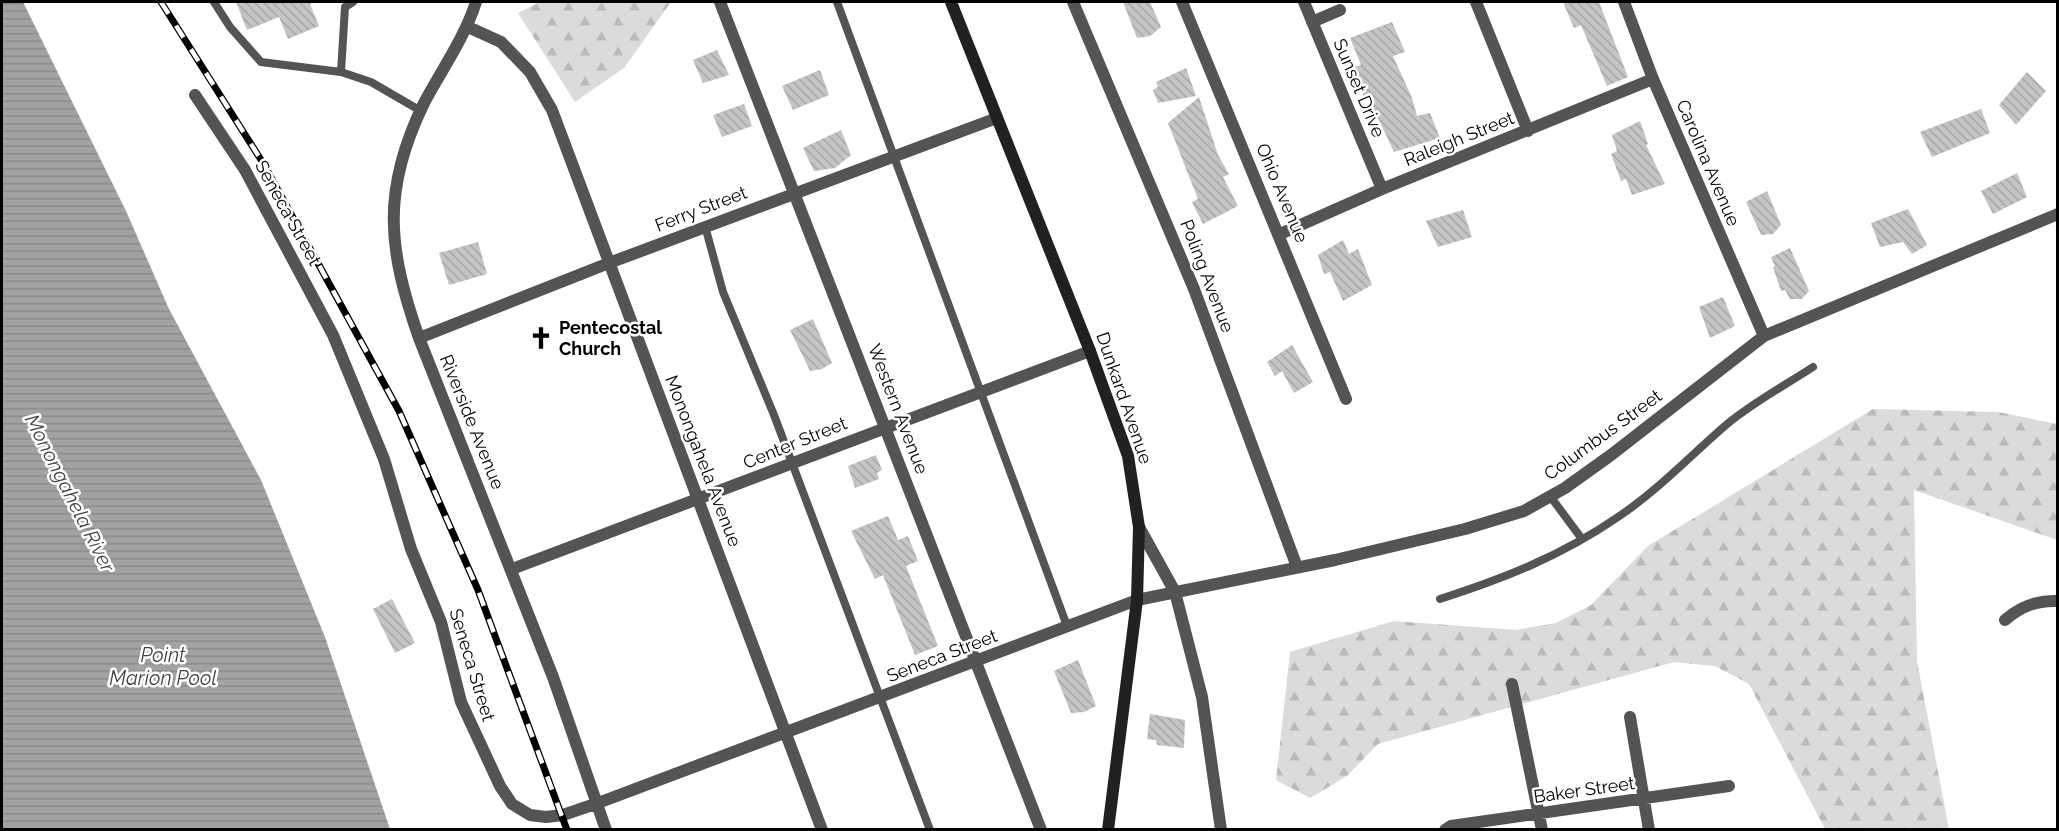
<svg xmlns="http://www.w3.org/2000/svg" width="2059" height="831" font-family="Raleway,sans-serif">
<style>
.forest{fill:url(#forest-firs)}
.water{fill:url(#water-rules)}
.building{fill:url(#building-back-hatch)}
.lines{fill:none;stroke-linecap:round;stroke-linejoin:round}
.lane{stroke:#545454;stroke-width:8}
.street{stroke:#545454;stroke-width:12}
.secondary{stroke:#212121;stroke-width:12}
.rail-casing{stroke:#000;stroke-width:7}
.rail{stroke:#fff;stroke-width:4.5;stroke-dasharray:14;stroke-linecap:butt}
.labels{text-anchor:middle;stroke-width:5;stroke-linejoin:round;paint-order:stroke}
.street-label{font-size:18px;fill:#000;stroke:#fff}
.poi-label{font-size:18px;font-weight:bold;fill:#000;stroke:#fff;text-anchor:start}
.water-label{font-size:20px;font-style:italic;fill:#434343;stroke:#fff}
</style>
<defs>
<pattern id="forest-firs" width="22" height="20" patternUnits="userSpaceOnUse" patternTransform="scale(1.5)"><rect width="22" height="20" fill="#dbdbdb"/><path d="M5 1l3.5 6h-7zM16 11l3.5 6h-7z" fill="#bababa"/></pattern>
<pattern id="water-rules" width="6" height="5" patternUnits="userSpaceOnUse" patternTransform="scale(1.5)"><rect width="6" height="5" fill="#a2a2a2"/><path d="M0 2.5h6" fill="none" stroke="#8a8a8a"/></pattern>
<pattern id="building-back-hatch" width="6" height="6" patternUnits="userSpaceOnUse" patternTransform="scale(1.5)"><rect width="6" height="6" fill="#c4c4c4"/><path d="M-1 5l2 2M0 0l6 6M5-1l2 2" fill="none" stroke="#a7a7a7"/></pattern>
</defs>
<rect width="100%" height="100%" fill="#fff"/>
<path class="forest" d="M540 2H671L624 68 575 102 518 13Z
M1873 409 1998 412 2057 424V540L1914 490 1917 661 1949 829H1825L1749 684 1715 666 1674 662 1378 744 1347 776 1310 798 1276 780 1290 652 1394 621 1516 630 1556 623 1591 605 1648 546Z"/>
<path class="water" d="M2 2H23L126 211 169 309 261 480 325 637 390 829H2Z"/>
<path class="building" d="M236 2H314L310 4 319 26 288 39 279 17 247 30Z
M1123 2H1150L1161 27 1150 36 1137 38Z
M1563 2H1599L1628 77 1607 86 1581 25 1574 28Z
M1392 22 1405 52 1393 56 1412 98 1417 116 1430 113 1440 138 1394 152 1368 97 1364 98 1354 67 1361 65 1350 38Z
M717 50 729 75 703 83 693 60Z
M1186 68 1196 96 1158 103 1153 90 1158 87 1156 82Z
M820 70 829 95 793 110 782 86Z
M2027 72 2046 91 2016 125 1999 105Z
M1199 97 1218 155 1229 174 1223 177 1238 206 1203 224 1192 202 1198 199 1168 123Z
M744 104 752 126 722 137 713 115Z
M1981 109 1990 133 1932 157 1920 132Z
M1640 121 1648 144 1646 145 1665 184 1632 195 1626 179 1621 181 1611 154 1617 151 1612 135Z
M841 130 851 155 835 168 814 171 803 148Z
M2017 173 2027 197 1993 214 1981 191Z
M1767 191 1781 225 1773 234 1761 235 1746 202Z
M1908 209 1927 245 1912 254 1903 242 1880 247 1871 223Z
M1463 210 1472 237 1438 247 1426 221Z
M1343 240 1349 254 1358 249 1372 285 1343 301 1330 272 1324 274 1318 255Z
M478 242 487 274 449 285 439 253Z
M1790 248 1809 291 1802 299H1790L1785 290 1781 291 1773 267 1775 266 1771 257Z
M1723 297 1735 326 1710 338 1699 307Z
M813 319 832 363 822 369 810 371 790 330Z
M1292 345 1313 382 1294 393 1282 371 1275 376 1267 362Z
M876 455 882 470 877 473 879 479 855 488 848 466Z
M888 516 898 540 908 536 918 561 906 566 938 646 915 655 883 575 875 579 851 531Z
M392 599 415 643 395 653 373 609Z
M1078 660 1096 706 1084 712 1071 713 1054 671Z
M1150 714 1185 720 1184 748 1157 745 1156 740 1147 739Z"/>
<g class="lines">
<path class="lane" d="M214 2 230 27 261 62 341 72 371 82 421 111
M837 2 1067 626
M341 72 345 7 353 2
M705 226 723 292 774 415 930 830
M1550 496 1582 539
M1440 599C1505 578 1561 556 1618 517 1657 491 1690 456 1726 425 1752 403 1784 386 1813 367"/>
<path class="street" d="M476 2C464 39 442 69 424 103 381 191 388 249 419 338L553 677 606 830
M720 2 1041 830
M1073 2 1194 289 1297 567
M1182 2 1346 399
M1304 2 1382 189
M1476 2 1528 131
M1624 2 1653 79 1764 336
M1312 22 1340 10
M468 27 501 42 530 72 552 110 822 830
M195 95 245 170 333 335 384 459 411 549 441 622 461 702 500 786 512 804 530 815 546 817 563 815 598 803 1137 600 1335 560 1465 529 1524 511 1565 488 1611 455 1764 336 2058 214
M1280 234 1382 189 1653 79
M419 338 609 263 997 118
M1139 527 1175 592 1202 697 1221 830
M512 569 1090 351
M2005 620C2021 606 2037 600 2058 601
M1512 684 1542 830
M1630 717 1649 830
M1445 830 1451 826 1729 786"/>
<path class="secondary" d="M951 2 1090 351 1128 456 1139 527 1137 600 1108 830"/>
<g class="rail-casing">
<path id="rail" d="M161 2 263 163 399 411 478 590 567 830"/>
</g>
<use href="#rail" class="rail"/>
</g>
<defs>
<g id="church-bare" transform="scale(1.8)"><path d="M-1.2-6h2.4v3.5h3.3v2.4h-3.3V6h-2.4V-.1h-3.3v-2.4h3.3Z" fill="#000" stroke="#fff" stroke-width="2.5" paint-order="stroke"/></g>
</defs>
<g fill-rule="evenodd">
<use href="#church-bare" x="541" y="338"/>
</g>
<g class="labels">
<g class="street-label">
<text transform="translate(1359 88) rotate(67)" y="6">Sunset Drive</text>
<text transform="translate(1459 139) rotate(-22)" y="6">Raleigh Street</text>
<text transform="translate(1708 163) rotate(67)" y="6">Carolina Avenue</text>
<text transform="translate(1282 193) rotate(67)" y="6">Ohio Avenue</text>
<text transform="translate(701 209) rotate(-21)" y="6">Ferry Street</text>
<text transform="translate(288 213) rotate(61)" y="6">Seneca Street</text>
<text transform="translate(1207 276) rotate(69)" y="6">Poling Avenue</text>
<text transform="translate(1124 398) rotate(71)" y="6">Dunkard Avenue</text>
<text transform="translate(898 409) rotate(69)" y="6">Western Avenue</text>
<text transform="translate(472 422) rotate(68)" y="6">Riverside Avenue</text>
<text transform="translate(1603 435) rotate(-36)" y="6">Columbus Street</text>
<text transform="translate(795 443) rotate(-22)" y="6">Center Street</text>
<text transform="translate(703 461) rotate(69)" y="6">Monongahela Avenue</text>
<text transform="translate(942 656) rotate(-21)" y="6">Seneca Street</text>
<text transform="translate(472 665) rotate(73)" y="6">Seneca Street</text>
<text transform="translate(1584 790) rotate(-8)" y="6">Baker Street</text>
</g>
<g class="poi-label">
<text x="559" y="334">Pentecostal<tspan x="559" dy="21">Church</tspan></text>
</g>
<g class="water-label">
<text transform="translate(70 493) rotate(63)" y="7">Monongahela River</text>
<text x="163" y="662">Point<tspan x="163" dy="23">Marion Pool</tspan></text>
</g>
</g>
<rect width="2059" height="831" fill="none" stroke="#000000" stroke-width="6"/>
</svg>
